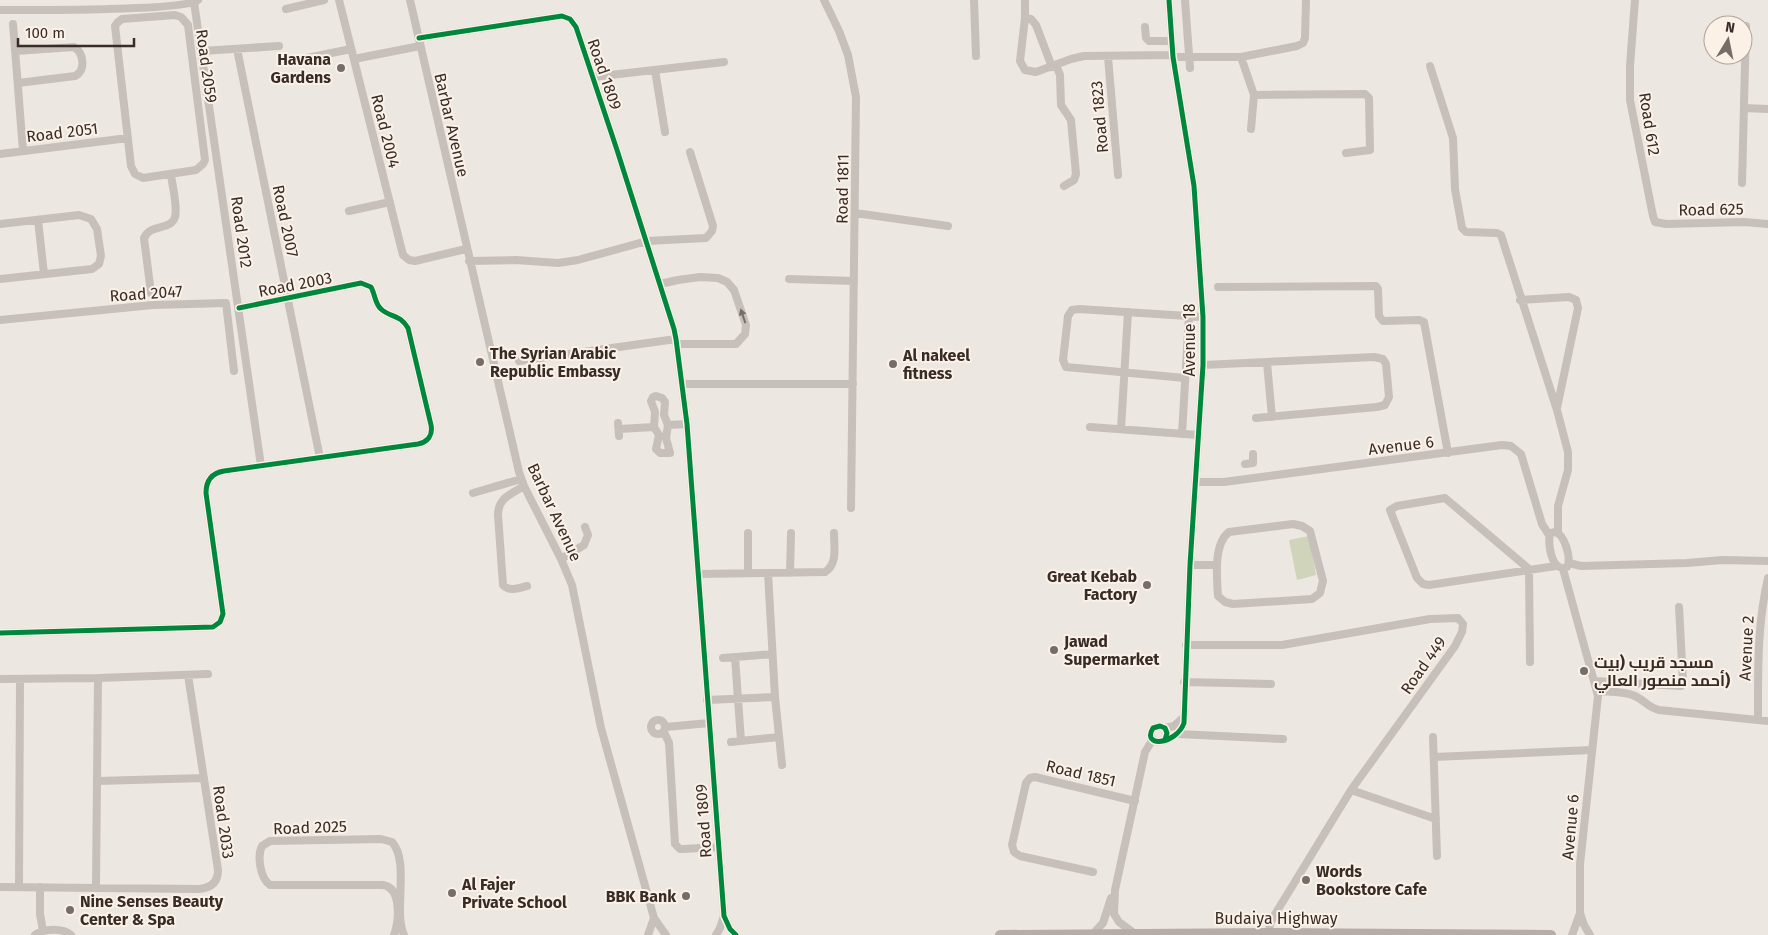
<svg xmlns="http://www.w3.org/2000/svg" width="1768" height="935" font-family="'Fira Sans',Cairo,sans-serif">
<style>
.pitch{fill:#d0d4ba}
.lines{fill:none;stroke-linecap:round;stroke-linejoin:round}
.minor{stroke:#c7bfb9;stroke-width:8}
.major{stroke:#b6ada8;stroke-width:10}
.cycleway-casing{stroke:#fbf1e7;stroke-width:8}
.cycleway{stroke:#00873e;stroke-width:5}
.oneway{fill:#786e69}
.poi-dot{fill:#776d68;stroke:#fbf1e7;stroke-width:2}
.labels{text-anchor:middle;stroke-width:4;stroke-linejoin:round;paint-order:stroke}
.poi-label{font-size:16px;font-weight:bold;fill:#382c27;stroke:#fbf1e7;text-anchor:start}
.street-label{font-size:16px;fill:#382c27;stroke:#fbf1e7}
</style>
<rect width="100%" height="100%" fill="#ede7e1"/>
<path class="pitch" d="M1309 536 1316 575 1297 580 1289 540Z"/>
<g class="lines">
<path class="minor" d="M339 0 403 255 409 260 415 261 466 249
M410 0 519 472 524 486 561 559 572 585 601 728 654 918 666 935
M824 0 839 31 848 55 856 97 851 508
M974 0 976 56
M1025 0V18L1020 61 1025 70 1036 72 1071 59 1084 56 1173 55
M1185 0 1190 68
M1635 0 1630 66V100L1653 216 1655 222 1666 224 1744 222 1768 224
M194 2 261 466
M286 9 324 0
M0 10C28 10 184 11 198 0
M175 15 181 17 188 25 205 160 203 164 196 170 143 178 135 174 131 166 115 26 118 22 122 19Z
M1025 18 1031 19 1036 25 1052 67
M13 24 23 151
M1145 27 1146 38 1149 41H1172
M419 38 562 16 570 19 576 27 617 150 674 329 676 339 687 424 724 916 730 929 736 935
M237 49 320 458
M16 51 74 47C84 53 86 71 75 76L18 83
M202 51 279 46
M1108 57 1118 175
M1173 57H1241L1297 46 1303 43 1305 38 1306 0
M1241 57 1254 95 1251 129
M302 59 351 49
M354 59 420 46
M1056 65 1060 75 1061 105 1071 120 1076 174 1074 180 1064 186
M1430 66 1453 138 1455 189 1462 228 1466 232 1497 233 1501 235 1557 410 1568 452V470L1558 506V532
M655 70 665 132
M593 77 724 62
M1254 95 1365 94 1369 98 1370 150 1346 153
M1744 108 1768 109
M0 154 128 138
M1742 183 1746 26
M349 211 390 202
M855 213 948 226
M38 220 44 274
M0 224 79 215 91 219 97 229 101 256 99 264 92 269 0 279
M469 261 516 260 558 263 578 260 647 241 706 238 712 231 713 226 690 152
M789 279 854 281
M660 284 678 280 700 277 718 278 727 282 734 290 746 325 745 334 736 344H677
M1218 287 1376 286 1378 289 1379 316 1383 321 1419 320 1424 322 1448 453
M151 293 144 238C151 223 171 231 175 217 178 207 172 185 171 174
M1520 300 1569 297 1576 300 1578 308 1557 408
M0 320 153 305 226 303 234 371
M519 361 676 339
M1267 363 1272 417
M1203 365 1374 357 1383 359 1386 364 1389 397 1385 405 1377 407 1256 418
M1185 378 1066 367 1063 360 1068 316 1072 310 1079 309 1203 317
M682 384H853
M656 396 662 398 665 402 664 415 668 425 666 438 670 453H660L656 449 659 435 654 427 655 412 651 401 653 397Z
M618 423 619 436
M668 425 687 424
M1090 427 1198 435
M619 429 654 427
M1121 429 1128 312
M1182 434 1189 316
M1245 464 1253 463V454
M1196 482H1224L1502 445 1511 446 1521 454 1542 524 1549 535
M524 486C511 494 498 498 498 515L503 585C509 592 519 588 527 586
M473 493 521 479
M1293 524 1302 526 1310 531 1323 581 1320 593 1312 599 1233 604 1225 602 1218 596C1217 578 1213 544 1229 532Z
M1556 532C1564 535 1572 558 1567 567 1552 574 1546 541 1551 533Z
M748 533V573
M561 559 584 545 588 535 585 527
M1569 563 1581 566 1687 563 1722 560 1768 561
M1190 565H1217
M1563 569 1598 696 1580 864V913L1584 925 1590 935
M768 573 775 697 782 765
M790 573 791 533
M699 574 825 572C838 564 834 546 834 533
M0 633 213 627 220 622 223 614 206 493C206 480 212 473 224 471L418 444C428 442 433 435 431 425L408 328C400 314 391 318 381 309 375 304 375 294 371 287L361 283 239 308
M1186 645H1282L1430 619 1458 618 1463 624 1462 632 1455 646 1351 790 1274 916 1270 924 1269 933
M735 657 741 741
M723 658 772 654
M1530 662 1529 569 1445 498 1397 506 1390 510 1417 578 1423 584 1429 585 1556 566
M0 679 98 678 208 674
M1594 681 1681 686 1683 681 1679 607
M1184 682 1271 684
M1598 691C1609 692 1624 691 1635 696 1644 700 1649 708 1659 710L1768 721
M707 700 775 697
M651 727a7 7 0 1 1 14 0a7 7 0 1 1-14 0Z
M1758 720C1758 672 1757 625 1768 578
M666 727 709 723
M1165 728 1174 726 1184 717
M664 732 669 743 675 844 680 849H683L717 847
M1178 734 1283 739
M1433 737 1437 856
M1165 740 1167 733 1165 728 1160 726 1153 728C1141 748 1176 745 1184 723L1190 565 1203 365V317L1194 186 1173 57 1169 0
M731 742 779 737
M1434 757 1591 750
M97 781 204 778
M1351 790 1436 819
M1093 872 1020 856 1014 852 1012 845 1026 783 1030 778 1035 777 1135 801
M96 886 98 678
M0 887 199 889C211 888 218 882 218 870L188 675
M19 887 20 679
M40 887V914L43 931
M1134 933 1119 922 1114 914 1115 890 1145 752 1153 739
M1093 934 1103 923 1111 898
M35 935C44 928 63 928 71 935
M394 935C399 921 402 888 383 885H270C260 878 257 856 262 846L270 841 381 839 392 842C410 862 393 911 404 935
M648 935 654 918
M716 935 720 928 724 916
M1572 935 1580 913"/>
<path class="major" d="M1000 935 1269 933 1551 935"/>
<g class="cycleway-casing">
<path id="cycleway" d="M419 38 562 16 570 19 576 27 617 150 674 329 676 339 687 424 724 916 730 929 736 935
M0 633 213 627 220 622 223 614 206 493C206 480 212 473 224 471L418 444C428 442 433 435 431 425L408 328C400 314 391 318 381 309 375 304 375 294 371 287L361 283 239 308
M1165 740 1167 733 1165 728 1160 726 1153 728C1141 748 1176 745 1184 723L1190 565 1203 365V317L1194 186 1173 57 1169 0"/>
</g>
<use href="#cycleway" class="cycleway"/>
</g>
<defs><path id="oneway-solid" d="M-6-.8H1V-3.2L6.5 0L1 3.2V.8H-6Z" transform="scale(1.25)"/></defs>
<use class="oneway" href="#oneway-solid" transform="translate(743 316) rotate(-109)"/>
<g class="poi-dot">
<circle cx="341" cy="68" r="5"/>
<circle cx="480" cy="362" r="5"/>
<circle cx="893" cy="364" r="5"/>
<circle cx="1147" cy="585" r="5"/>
<circle cx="1054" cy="650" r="5"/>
<circle cx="1584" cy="671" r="5"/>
<circle cx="1306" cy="880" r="5"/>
<circle cx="452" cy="893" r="5"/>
<circle cx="686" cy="896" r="5"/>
<circle cx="70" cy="910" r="5"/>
</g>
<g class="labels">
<g class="poi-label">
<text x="331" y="65" text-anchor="end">Havana<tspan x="331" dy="18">Gardens</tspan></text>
<text x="490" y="359">The Syrian Arabic<tspan x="490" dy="18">Republic Embassy</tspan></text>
<text x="903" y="361">Al nakeel<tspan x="903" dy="18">fitness</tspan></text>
<text x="1137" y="582" text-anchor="end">Great Kebab<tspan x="1137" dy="18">Factory</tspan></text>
<text x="1064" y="647">Jawad<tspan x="1064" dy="18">Supermarket</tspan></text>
<text x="1594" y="668">مسجد قريب (بيت<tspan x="1594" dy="18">أحمد منصور العالي)</tspan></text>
<text x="1316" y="877">Words<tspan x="1316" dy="18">Bookstore Cafe</tspan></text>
<text x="462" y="890">Al Fajer<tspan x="462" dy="18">Private School</tspan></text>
<text x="676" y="902" text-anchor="end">BBK Bank</text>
<text x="80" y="907">Nine Senses Beauty<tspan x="80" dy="18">Center &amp; Spa</tspan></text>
</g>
<g class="street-label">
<text transform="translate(207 66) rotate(82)" y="6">Road 2059</text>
<text transform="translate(605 74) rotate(71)" y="6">Road 1809</text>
<text transform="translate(1099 117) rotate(-95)" y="6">Road 1823</text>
<text transform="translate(1650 124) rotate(81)" y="6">Road 612</text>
<text transform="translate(452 125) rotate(77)" y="6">Barbar Avenue</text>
<text transform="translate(386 131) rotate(76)" y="6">Road 2004</text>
<text transform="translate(62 132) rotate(-7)" y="6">Road 2051</text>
<text transform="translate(842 189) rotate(-89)" y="6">Road 1811</text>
<text transform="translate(1711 209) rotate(-1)" y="6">Road 625</text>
<text transform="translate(286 221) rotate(78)" y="6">Road 2007</text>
<text transform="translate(242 232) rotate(82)" y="6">Road 2012</text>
<text transform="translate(295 284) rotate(-11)" y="6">Road 2003</text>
<text transform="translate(146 293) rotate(-4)" y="6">Road 2047</text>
<text transform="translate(1189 340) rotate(-90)" y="6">Avenue 18</text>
<text transform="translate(1401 445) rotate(-7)" y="6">Avenue 6</text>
<text transform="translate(555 512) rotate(65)" y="6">Barbar Avenue</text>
<text transform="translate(1746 648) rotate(-87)" y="6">Avenue 2</text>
<text transform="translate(1423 665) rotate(-55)" y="6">Road 449</text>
<text transform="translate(1081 773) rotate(13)" y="6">Road 1851</text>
<text transform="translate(703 821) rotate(-94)" y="6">Road 1809</text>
<text transform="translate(224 822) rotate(82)" y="6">Road 2033</text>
<text transform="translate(310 827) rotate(-2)" y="6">Road 2025</text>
<text transform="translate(1570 827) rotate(-85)" y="6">Avenue 6</text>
<text x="1276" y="924">Budaiya Highway</text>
</g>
</g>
<g transform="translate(1728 40) rotate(10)"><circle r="24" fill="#fbf1e7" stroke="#ada29a"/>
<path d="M0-4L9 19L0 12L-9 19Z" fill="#776d68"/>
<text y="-8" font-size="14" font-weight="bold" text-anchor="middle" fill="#382c27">N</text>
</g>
<path d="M18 38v8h116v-8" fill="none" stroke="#382c27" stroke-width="2.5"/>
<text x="25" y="38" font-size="15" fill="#382c27" stroke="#fbf1e7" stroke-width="4" paint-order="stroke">100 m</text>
</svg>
